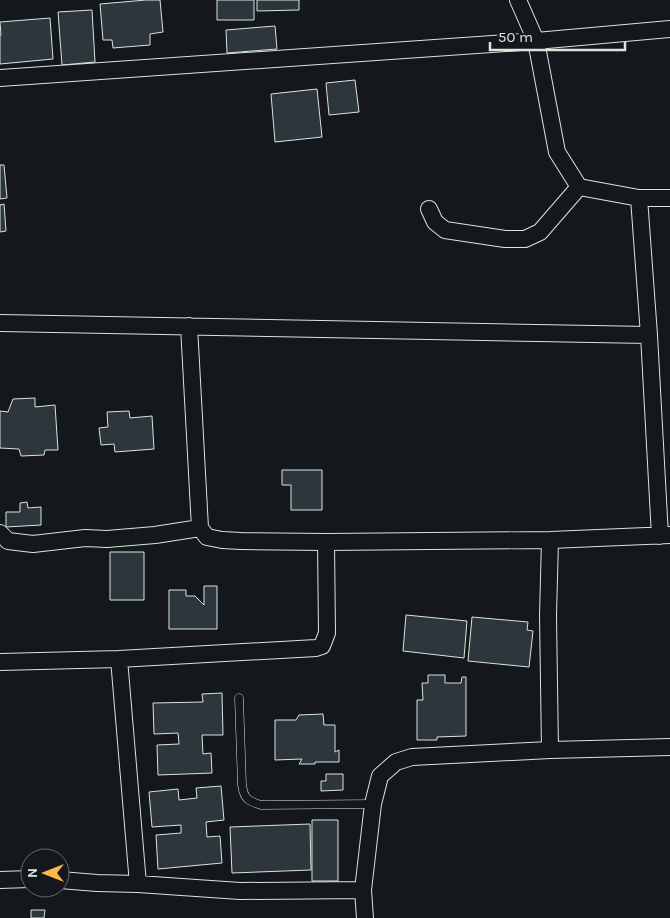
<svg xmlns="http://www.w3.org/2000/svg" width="670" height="918" font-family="Karla,sans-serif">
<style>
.building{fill:#2c363c;stroke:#d8e6dc}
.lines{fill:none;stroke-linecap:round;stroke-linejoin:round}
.service-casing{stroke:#d8e6dc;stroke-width:9}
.minor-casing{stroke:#d8e6dc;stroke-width:18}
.service{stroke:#14181c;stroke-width:8}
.minor{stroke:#14181c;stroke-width:16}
</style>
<rect width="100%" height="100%" fill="#14181c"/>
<path class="building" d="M146 0H160L163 32 150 34V45L113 48 112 40H103L100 4Z
M217 0H254V20H217Z
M257 0H299V10L257 11Z
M92 10 95 62 62 65 58 12Z
M50 18 53 59 0 64V35H1L0 22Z
M275 26 277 49 227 53 226 30Z
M355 80 359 112 329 115 326 83Z
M317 89 322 137 275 142 271 94Z
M0 165H4L7 198 0 199Z
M4 204 6 231 0 232V205Z
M35 398V407L55 405 58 450H45L44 455 21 456 19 449 0 448V411L8 412 13 399Z
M129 411 130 418 152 416 154 449 115 452 114 444 101 445 99 428 108 427 107 412Z
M282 470H322V510H291V485H282Z
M27 502 28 508 41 507V525L6 527V512H20V503Z
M110 552H144V600H110Z
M204 586H217V629H169V590H186V596H195L204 605Z
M406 615 467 621 464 658 403 651Z
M472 617 528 622 527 630 533 631 529 667 468 661Z
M428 675H445V683H461L462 677H466V736L437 737V740H417V700H423L422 683H428Z
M222 693 223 735H202L203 754 211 753 212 773 158 775 157 745 179 744 178 733 154 734 153 703 203 702 202 694Z
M323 714 324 725H335V752L339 750V762H315V764H299L302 759 275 760V720H296L299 715Z
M326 774H343V790L321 791V781H326Z
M221 786 224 820 206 822 207 837 220 836 222 863 158 869 156 835 181 833V825L152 827 149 792 178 789 179 800 197 798 196 788Z
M312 820H338V881H312Z
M310 824 311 870 232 873 230 827Z
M31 910H45L44 918H31Z"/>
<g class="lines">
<g class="service-casing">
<path id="service" d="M239 698 242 785C244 799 248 801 261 805L373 804"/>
</g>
<g class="minor-casing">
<path id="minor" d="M518 0 536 41 557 152 579 187 639 198H670
M0 78 536 41 670 29
M639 198 649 335 660 536
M429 209 435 222 445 230 505 239H525L540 232 579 187
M0 323 649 335
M189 326 200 528 207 537 222 540 241 541 326 542 550 540 670 535
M0 533 8 541 33 544 85 538 107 539 155 535 200 528
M550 540 548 616 550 750
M119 659 138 884
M0 662 119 659 316 648 322 646 327 633 326 542
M0 880 30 879
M60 880 97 883 138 884 240 891 363 890
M365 918 363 890 373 804 380 776 396 762 412 757 550 750 670 747"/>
</g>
<use href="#service" class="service"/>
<use href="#minor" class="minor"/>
</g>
<g transform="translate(45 873) rotate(270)"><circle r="24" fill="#14181c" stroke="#626a69"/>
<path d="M0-4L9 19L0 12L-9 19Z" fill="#ffb74d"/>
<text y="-8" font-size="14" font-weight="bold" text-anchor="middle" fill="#d8e6dc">N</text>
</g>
<path d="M490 42v8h135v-8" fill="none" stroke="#d8e6dc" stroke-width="2.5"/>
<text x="498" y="42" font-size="15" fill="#d8e6dc" stroke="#14181c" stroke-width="4" paint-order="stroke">50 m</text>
</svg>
